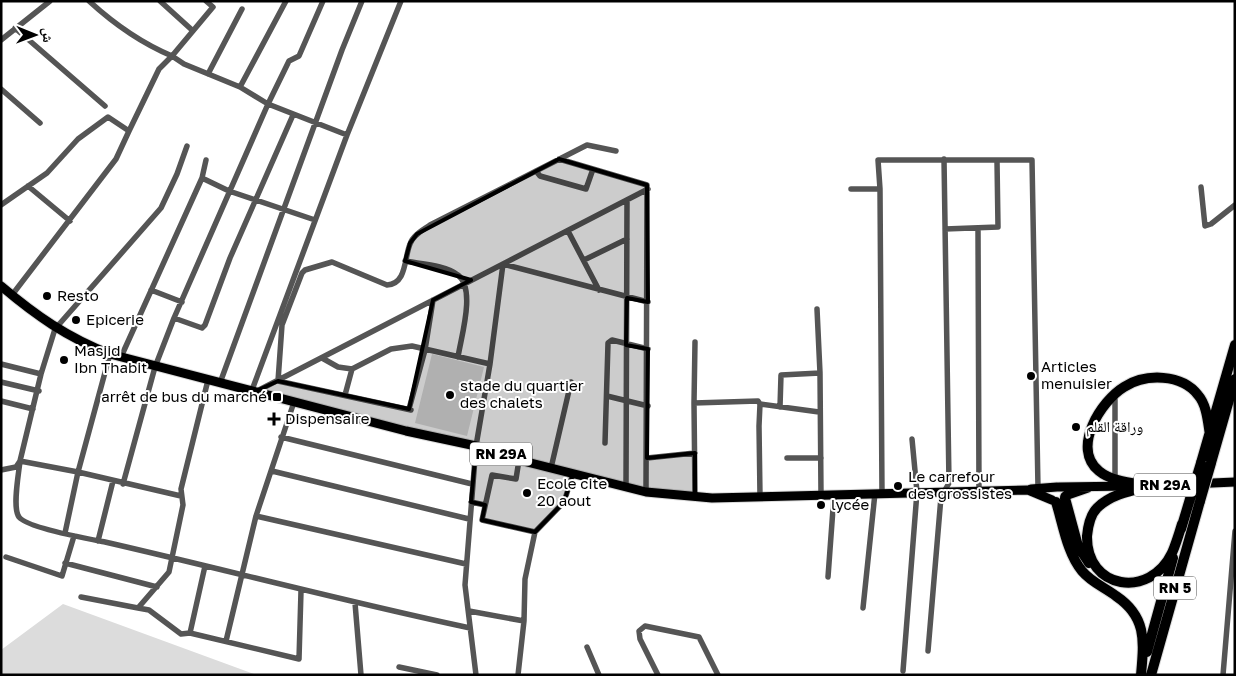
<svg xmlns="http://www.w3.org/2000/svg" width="1236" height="676" font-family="'Golos Text','Noto Naskh Arabic',sans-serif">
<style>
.green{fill:#dcdcdc}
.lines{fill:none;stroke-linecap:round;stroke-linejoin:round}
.primary-casing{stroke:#dbdbdb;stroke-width:11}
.highway-casing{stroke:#dbdbdb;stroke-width:12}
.street{stroke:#555;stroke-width:5.5}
.primary{stroke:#000;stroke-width:9}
.highway{stroke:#000;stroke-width:10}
.highway-bridge-casing{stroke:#dbdbdb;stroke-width:12;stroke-linecap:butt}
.highway-bridge{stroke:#000;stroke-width:10}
.marked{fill:#000;fill-opacity:0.2;stroke:#000;stroke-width:4;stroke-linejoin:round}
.poi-dot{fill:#000;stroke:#fff;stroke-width:2}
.labels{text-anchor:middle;stroke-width:4;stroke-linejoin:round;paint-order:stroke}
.shield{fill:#fff;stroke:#4c4c4c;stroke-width:1}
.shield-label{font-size:14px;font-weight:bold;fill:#000}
.poi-label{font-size:15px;fill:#000;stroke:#fff;text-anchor:start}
</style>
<rect width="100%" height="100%" fill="#fff"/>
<path class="green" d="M432 354 484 367 467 436 415 423Z
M63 604 257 675H1V650Z"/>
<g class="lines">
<g class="primary-casing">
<path id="primary" d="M1 286C35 315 68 338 110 354L406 431 476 446 519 460 646 492 712 498 1028 490 1052 500
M1145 486 1235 482
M1059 487 1132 486
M1031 489 1057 487
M1065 496 1088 488"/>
</g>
<g class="highway-casing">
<path id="highway" d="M1201 463 1235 345
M1211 463 1235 379
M1150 486C1135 483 1112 482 1099 471 1071 448 1101 401 1124 387 1146 373 1182 374 1198 395 1207 405 1208 423 1210 435
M1146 487C1129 491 1110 495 1097 508 1090 515 1088 526 1087 536 1086 590 1150 599 1172 553 1176 544 1179 534 1182 524
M1065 498 1078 546 1089 563
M1056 502C1063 524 1067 553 1082 571 1091 582 1104 587 1116 596 1147 617 1144 641 1141 675
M1181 529 1190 499
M1147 652 1173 558
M1151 675 1200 501"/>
</g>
<path class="street" d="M89 1C113 23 141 43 172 56L159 69 129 131
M160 1 192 30
M206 1 213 7 172 56 184 64 240 87 268 104 347 135
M15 28 105 106
M1 40 50 1
M208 74 242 9
M240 87 286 1
M1 89 40 123
M559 159 647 185 646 492
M536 171 540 176 586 189 593 169
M202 178 229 191 315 220
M28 186 70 221
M1201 187 1205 226 1211 224 1235 205
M851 189H880L878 160H1032L1038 488
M880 189 882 493
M1 205 47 173 78 139 108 117 129 131 116 159 12 295
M978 228 979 490
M945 229 998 227 997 161
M568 231 599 290
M584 260 627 239
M405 261C421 264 446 265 458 275 476 289 461 337 458 357
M151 290 182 302
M817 309 820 373 821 495
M174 318 202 328 205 325 230 258 293 115
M695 342 694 403 758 401 760 404 819 412
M121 357 202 178 206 160
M322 358 338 367 352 369 391 349 412 346 490 364 503 264 648 302
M1 364 41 374
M1 382 39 391
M220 383 342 50 362 1
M252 390 347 135 401 1
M257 391 648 189
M345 395 352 369
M607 396 648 406
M1115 400V478
M1 401 33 409
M694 403 695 497
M780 407 781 375 820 373
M409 409 425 350 433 300
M411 410 278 381 282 325 302 273 305 270 332 262 387 285C407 284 404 258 410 244 413 235 423 230 430 225L587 145 616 151
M281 437 472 484
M605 443 608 343 612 340 648 349
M647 458 695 453
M787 458H821
M519 460 516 479 492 475 482 520 535 532
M551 468 571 382
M1 470 16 467 20 461 41 374 55 329 161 208 177 174 187 146
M272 471 469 519
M123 484 155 367 174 318 268 104 289 61 299 56 323 1
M626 487 627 200
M181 496 78 472 20 461C19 472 12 508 19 517 27 528 89 539 105 542 227 570 347 602 470 628
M760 496 759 426 760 404
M471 502 485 505
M256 516 294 402
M65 533 78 472 110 354
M98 541 113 481
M6 557 62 576 74 536
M65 563 157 587
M828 577 834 495
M81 597 138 608 169 572 183 505 181 489 208 380
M355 603 361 675
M138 608 149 610 181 634 190 633 299 659 301 591
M863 608 875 493
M469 611 524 621
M190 633 205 566
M226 641 256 516 466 564
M587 647 599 675
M928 651 941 497 949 483 944 159
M399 667 437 675
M903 671 917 492 912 439
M476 675 465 585 476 446 490 364
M518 675 524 621 525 579 535 532 564 502 573 474
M658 675 640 639 639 631 645 626 699 637 718 675
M1223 675 1235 531"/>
<use href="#primary" class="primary"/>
<use href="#highway" class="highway"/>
<g class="highway-bridge-casing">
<path id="highway-bridge" d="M1190 499 1201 463
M1200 501 1211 463"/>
</g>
<use href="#highway-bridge" class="highway-bridge"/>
</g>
<path class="marked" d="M559 159 647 185 648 302 627 298 626 345 648 349 647 458 695 453V497L646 492 573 474 564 502 535 532 482 520 485 505 471 502 476 448 256 391 278 381 409 409 433 300 471 280 405 261 410 243 417 234Z"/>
<g class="poi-dot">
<circle cx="47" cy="296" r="5"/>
<circle cx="76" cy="320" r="5"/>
<circle cx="64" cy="360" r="5"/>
<circle cx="1031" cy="376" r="5"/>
<circle cx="450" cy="395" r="5"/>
<rect x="272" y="392" width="10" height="10" rx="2.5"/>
<path d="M271.5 411.5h5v5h5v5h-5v5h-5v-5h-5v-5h5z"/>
<circle cx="1076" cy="427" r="5"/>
<circle cx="898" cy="486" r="5"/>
<circle cx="527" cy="493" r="5"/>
<circle cx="821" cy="505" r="5"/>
</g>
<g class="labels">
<g class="shield">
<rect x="470" y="442.5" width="62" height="23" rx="4"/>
<rect x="1134" y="473.5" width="62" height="23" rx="4"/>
<rect x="1154" y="576.5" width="42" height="23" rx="4"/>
</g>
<g class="shield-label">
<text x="501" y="459">RN 29A</text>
<text x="1165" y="490">RN 29A</text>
<text x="1175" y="593">RN 5</text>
</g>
<g class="poi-label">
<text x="57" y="301">Resto</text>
<text x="86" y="325">Epicerie</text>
<text x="74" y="356">Masjid<tspan x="74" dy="17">Ibn Thabit</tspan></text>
<text x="1041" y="372">Articles<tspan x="1041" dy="17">menuisier</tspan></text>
<text x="460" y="391">stade du quartier<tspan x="460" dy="17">des chalets</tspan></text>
<text x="267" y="402" text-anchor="end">arrêt de bus du marché</text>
<text x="285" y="424">Dispensaire</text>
<text x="1086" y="432">وراقة القلم</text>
<text x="908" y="482">Le carrefour<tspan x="908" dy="17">des grossistes</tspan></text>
<text x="537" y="489">Ecole cite<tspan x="537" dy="17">20 aout</tspan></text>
<text x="831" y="510">lycée</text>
</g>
</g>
<rect width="1236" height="676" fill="none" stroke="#000000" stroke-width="5"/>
<g transform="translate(35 35) rotate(91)" stroke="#ffffff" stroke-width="4" paint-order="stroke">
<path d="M0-4L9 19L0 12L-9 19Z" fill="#000000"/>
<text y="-8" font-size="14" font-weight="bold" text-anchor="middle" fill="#000000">ش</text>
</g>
</svg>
